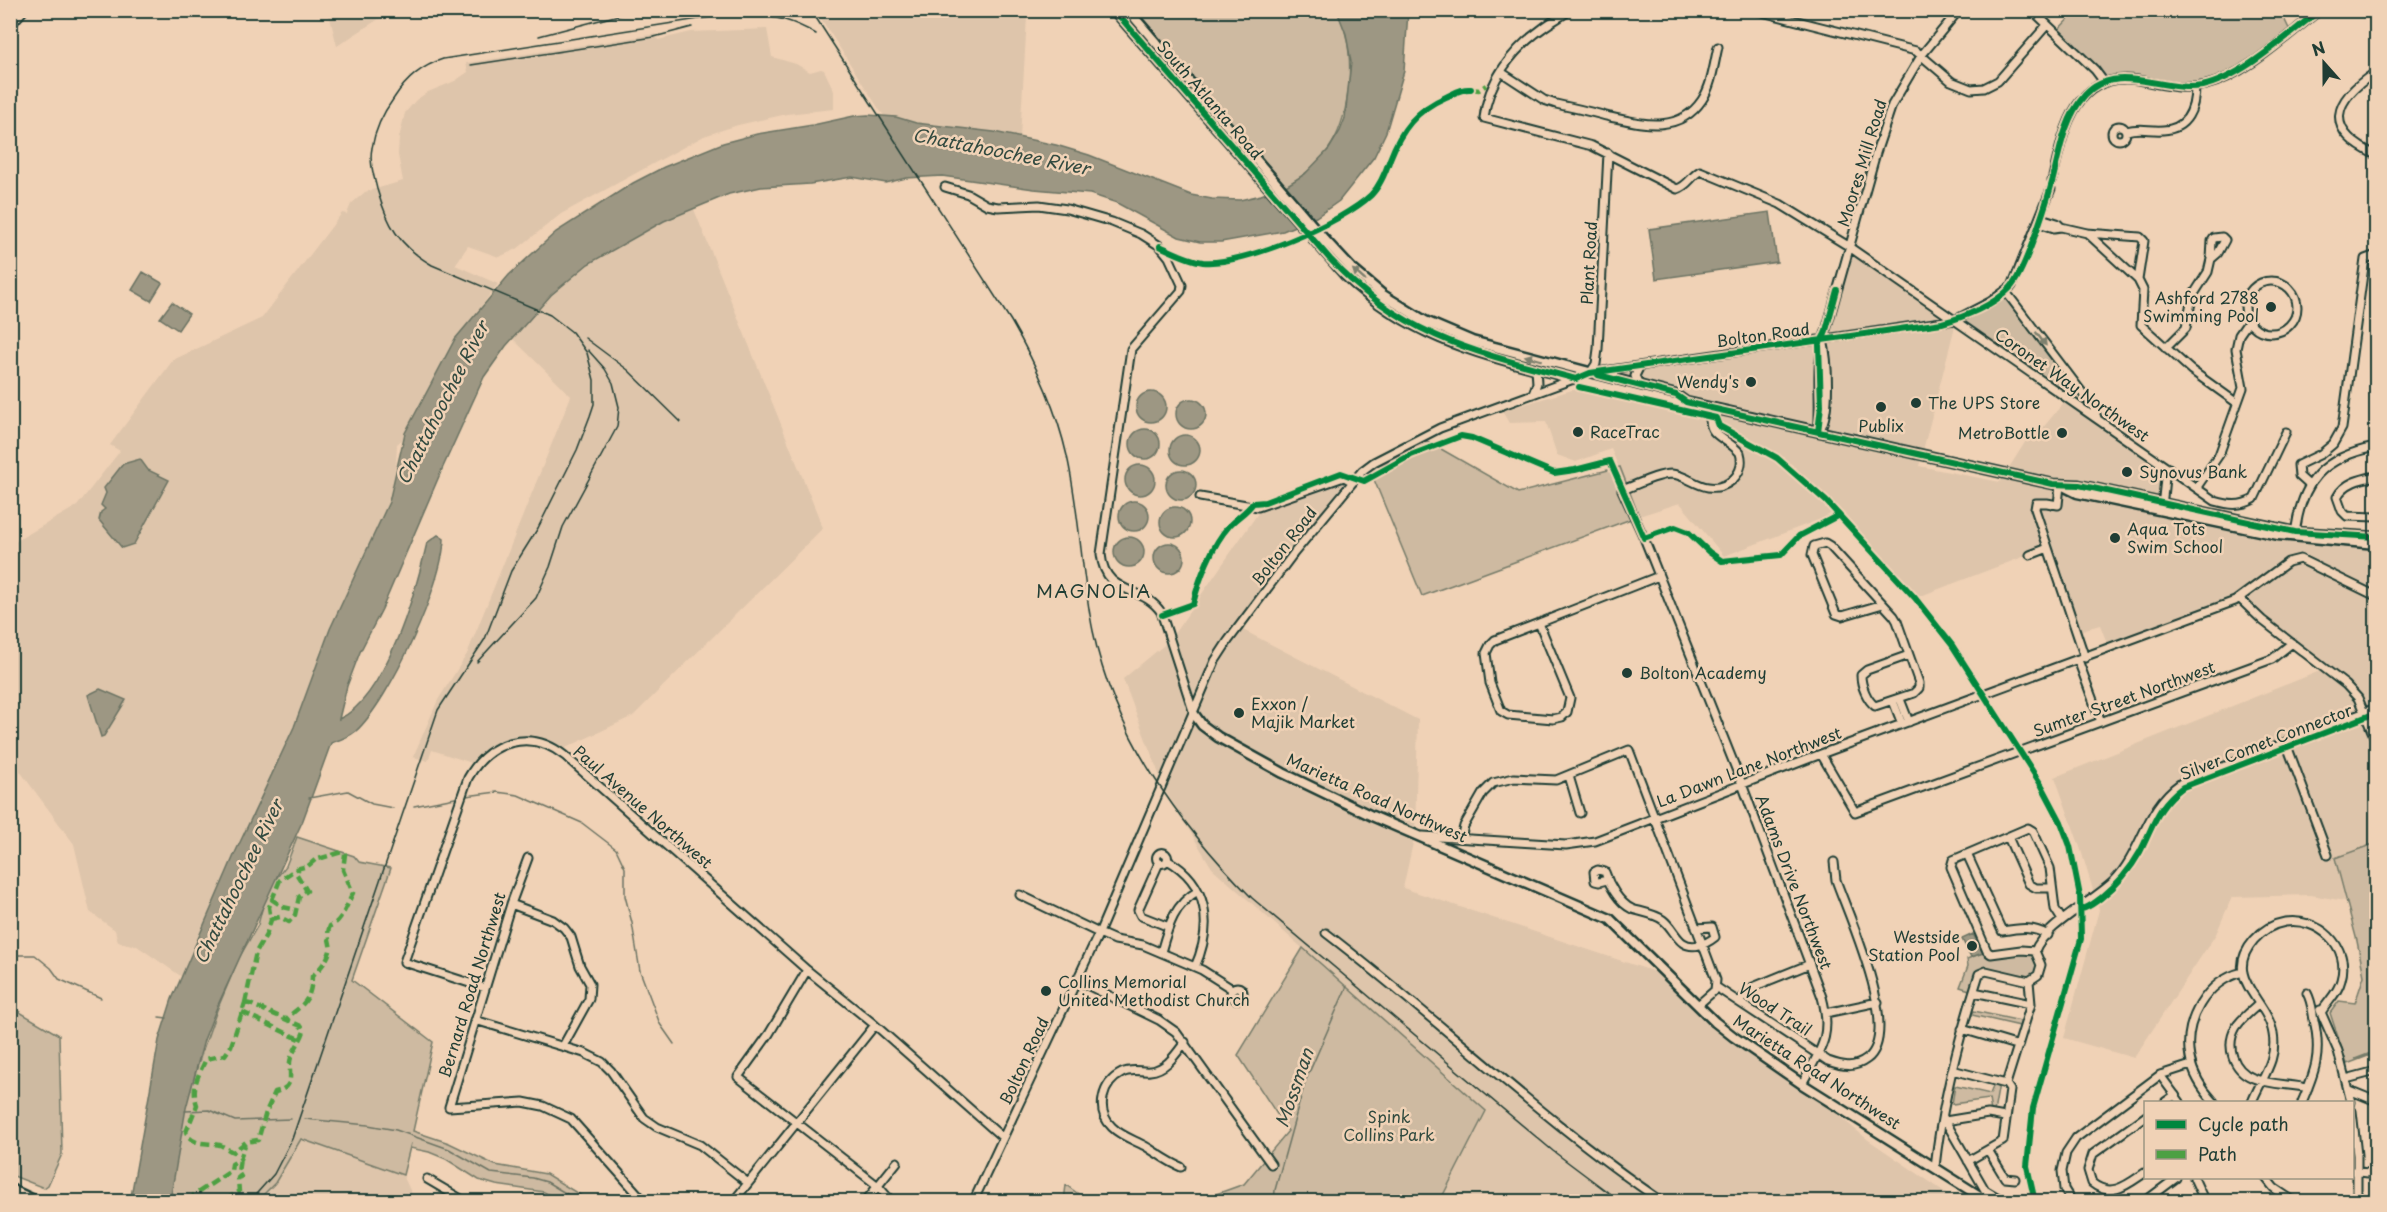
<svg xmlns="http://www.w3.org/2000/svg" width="2387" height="1212" font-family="'Playpen Sans',sans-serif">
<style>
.built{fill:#dec5ab}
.green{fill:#cebaa1;stroke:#767c6a;stroke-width:1.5}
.water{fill:#9d9783;stroke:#6b7363;stroke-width:1.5}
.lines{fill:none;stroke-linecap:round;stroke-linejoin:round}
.stream{stroke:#6b7363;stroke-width:1.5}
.minor-casing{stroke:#1f3d34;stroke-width:11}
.major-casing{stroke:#1f3d34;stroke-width:13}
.minor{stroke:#f0d2b6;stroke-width:7}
.major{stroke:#f0d2b6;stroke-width:8}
.rail{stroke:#1f3d34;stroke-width:1.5}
.quiet{stroke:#4da043;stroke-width:4.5;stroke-dasharray:9 4.5;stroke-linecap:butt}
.cycleway-casing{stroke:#f0d2b6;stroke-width:10}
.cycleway{stroke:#00873e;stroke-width:6}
.oneway{fill:#7d806e}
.poi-dot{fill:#1f3d34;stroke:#f0d2b6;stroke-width:2}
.labels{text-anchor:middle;stroke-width:5;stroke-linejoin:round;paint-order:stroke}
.street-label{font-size:16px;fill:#1f3d34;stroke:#f0d2b6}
.poi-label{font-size:16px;fill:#1f3d34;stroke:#f0d2b6;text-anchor:start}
.park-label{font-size:16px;fill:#304a3f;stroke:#f0d2b6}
.water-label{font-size:18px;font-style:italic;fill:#324a40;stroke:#f0d2b6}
.neighbourhood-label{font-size:18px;letter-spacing:1.5px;fill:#1f3d34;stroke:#f0d2b6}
</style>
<rect width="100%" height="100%" fill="#f0d2b6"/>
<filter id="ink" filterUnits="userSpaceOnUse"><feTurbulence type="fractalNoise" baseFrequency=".0167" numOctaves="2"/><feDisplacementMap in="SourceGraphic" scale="12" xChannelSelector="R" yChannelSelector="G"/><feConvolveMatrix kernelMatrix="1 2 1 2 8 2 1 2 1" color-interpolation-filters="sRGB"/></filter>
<g filter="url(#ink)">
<path class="built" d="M323 11H391L337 46 330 18Z
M816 11H1025L1027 17 1020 137 924 123 890 122 881 112Z
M767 29 772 57 796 64 810 72 821 69 824 70 834 91V109L787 114 738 125 704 136 561 214 517 249 499 257 468 246 455 265 498 284 454 342 425 421 397 444 395 490 345 622 321 649 311 695 248 841 182 977 137 946 118 942 115 930 90 912 74 844 11 759V544L77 506 120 451 110 445 173 360 262 318 342 213 347 214 351 204 365 192 403 181 398 155 399 138 405 113 416 100 428 92 455 81 468 72 466 63 656 34 658 40 691 32Z
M691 202 823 528 633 716 555 753 536 745 517 744 496 751 478 765 432 750 428 761 413 757 438 700 467 654 571 396 510 336 552 279Z
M1854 244 1955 315 1956 322 1919 466 2000 482 2029 436 2037 435 2065 401 2167 467 2160 507 2347 535 2376 536V843L2335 858 2345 901 2311 895 2232 897 2216 934 2134 1058 2064 1038 2099 910 2080 847 2055 777 2320 671 2239 601H2226L2107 643 2100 625 2075 632 2046 548 1918 597 1842 511 1724 556 1680 503 1639 516 1611 449 1576 462 1557 455 1546 422 1509 423 1502 411 1572 390 1590 389 1608 373 1826 344Z
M1368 465 1239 628 1418 720 1415 834 1403 888 1673 978 1700 1007 1798 1082 1867 1139 1958 1201H1440L1486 1111 1212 868 1165 790 1123 679 1169 641 1261 509Z
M301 1139 403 1175 415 1201 257 1202 275 1183Z"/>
<path class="green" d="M2280 10 2292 35 2234 74 2196 90 2148 86 2114 80 2104 85 2056 32 2076 11Z
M1127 11H1337C1349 34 1351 58 1349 83 1345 131 1329 162 1286 186L1180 64Z
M2006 292 2097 415 1955 320Z
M1427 441 1518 493 1620 467 1639 516 1422 596 1368 465Z
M297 837 354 856 359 862 391 868 352 980 433 1042 413 1131 449 1143 495 1165 546 1174 590 1201H561L544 1192 496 1185 479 1180 446 1159 429 1152 410 1148 411 1143 403 1175 301 1139 275 1183 257 1201 171 1202 174 1142 202 1052 217 1010 239 958 258 925 267 890 286 866Z
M2376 843V1051L2355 1059 2376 1053 2347 1064 2330 1013 2339 1001 2355 1003 2364 976 2357 941 2335 858Z
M1303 948 1486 1111 1440 1201 1194 1202 1244 1184 1288 1131 1238 1055Z
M1987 951H2035L2041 965 2038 975 2029 981 1986 971 1979 974 1973 991 1960 987 1968 966 1967 959Z
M11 1007 59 1035 62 1154 48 1185 44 1188 11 1175Z
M1974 1011 2021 1021 2020 1026 1972 1015Z
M1995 1082 1999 1084 1994 1112H1991L1989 1099 1952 1104 1955 1086 1990 1094Z
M1066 1185 1088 1201H1064Z"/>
<path class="water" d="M1337 11H1408L1404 71 1386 132 1374 157 1339 201 1316 217 1283 231 1221 242H1200L1179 237 1117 203 1090 194 1034 189 942 176 906 178 886 183 852 177 810 184 761 187 729 194 664 221 588 264 551 295 506 346 484 377 443 467 382 609 360 652 347 686 339 719C386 698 416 590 427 543L438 535 444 539C443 584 390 700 356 731 349 737 340 740 331 743L303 820 217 1007 204 1040 186 1108 170 1201 130 1202 159 1040 172 999 235 853 294 727 330 629 389 502 405 433 455 339 509 275 556 232 633 183 664 167 723 143 757 134 813 125 854 116 868 115 896 117 916 123 994 132 1056 145 1089 155 1191 195 1212 199 1240 200 1261 195 1286 186 1305 174 1329 149 1340 131 1345 118 1351 62 1346 34Z
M1770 212 1777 262 1656 279 1649 229Z
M143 272 162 283 151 301 132 290Z
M172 302 189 314 178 330 160 318Z
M1136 407a15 15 0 1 1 30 0a15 15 0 1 1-30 0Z
M1176 414a15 15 0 1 1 30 0a15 15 0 1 1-30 0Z
M1130 444a15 15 0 1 1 30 0a15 15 0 1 1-30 0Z
M1170 450a15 15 0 1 1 30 0a15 15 0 1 1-30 0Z
M140 459 148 470 169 480 134 544 122 548 99 520 101 512 105 509 101 505 106 493 104 488 123 464Z
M1125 480a15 15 0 1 1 30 0a15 15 0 1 1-30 0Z
M1166 485a15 15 0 1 1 30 0a15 15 0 1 1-30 0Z
M1119 516a15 15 0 1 1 30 0a15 15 0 1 1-30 0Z
M1160 522a15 15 0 1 1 30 0a15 15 0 1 1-30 0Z
M1114 552a15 15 0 1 1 30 0a15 15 0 1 1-30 0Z
M1154 558a15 15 0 1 1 30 0a15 15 0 1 1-30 0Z
M100 689 126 700 104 736 101 737 88 695Z
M1973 934 1983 953 1971 957 1962 939Z"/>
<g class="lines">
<path class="stream" d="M466 796 497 792 518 795 582 823 616 849 625 868V896L632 923 640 971 660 1024 674 1044
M309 798 348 791 372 804 393 808
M414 806 455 798
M10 955H35L51 968 59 979 101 998
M159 1017 167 1018
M185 1111 209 1110 235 1121 291 1119
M305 1119 368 1125 396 1130 449 1149 491 1173 533 1178 547 1182 580 1202
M1274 1202 1275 1190 1305 1082 1347 986"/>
<g class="minor-casing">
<path id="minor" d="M1570 10C1561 17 1552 21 1543 28 1513 49 1488 81 1484 118L1592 146 1677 189C1688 186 1691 176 1700 171L1780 204 1845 244 2215 501C2229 505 2240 507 2254 499L2286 432
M1603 10H1608
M1754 10 1916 51 1951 81 1971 89 1984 88 1998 81 2047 25
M2032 10 2095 70 2104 82
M10 26 24 10
M1501 72 1544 100 1556 104C1574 108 1592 112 1610 117 1643 124 1679 134 1702 100 1712 85 1714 64 1718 47
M2376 72C2333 100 2322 130 2376 155
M2112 133a7 7 0 1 1 14 0a7 7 0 1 1-14 0Z
M2126 131C2141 127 2149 131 2163 130 2188 129 2195 108 2195 87
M2052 181C2063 134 2073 70 2138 80 2160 84 2183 91 2206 85 2246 75 2287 35 2320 10
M945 187 968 194 987 205 998 207 1039 205 1067 209 1112 222 1141 234 1160 246 1169 257 1182 285 1181 291 1131 349 1101 554C1105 597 1142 584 1161 612L1194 714
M2041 218 2057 223 2061 227 2087 233 2138 280 2143 290 2141 325 2191 370 2237 403
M2039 223 2054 228 2061 227
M2087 233 2140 237 2144 241 2138 280
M2222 237 2225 240 2218 253 2211 259 2212 241 2214 238Z
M2245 307a26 26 0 1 1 52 0a26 26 0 1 1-52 0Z
M2006 292 2094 408 2097 418
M2166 348 2186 328 2192 297 2208 272 2211 259
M1640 366 1635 376 1640 386
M1590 373 1596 364 1598 349 1608 153
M1533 394 1537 383 1536 369
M1711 408C1705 439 1724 434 1740 453 1746 473 1728 490 1708 487 1695 485 1685 475 1672 474 1656 474 1637 485 1622 490L1644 538 1742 784 1822 997C1833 1037 1820 1050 1802 1084
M1820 429C1831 413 1828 359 1823 340
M1818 432C1822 400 1814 364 1825 334L1876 153 1892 105 1921 56 1959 10
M2376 476C2361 479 2345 482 2337 497L2342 511 2347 516 2376 517
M2060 485 2058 505 2047 503H2036L2035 509 2085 658
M2309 485 2299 476 2298 465 2321 454 2333 444 2342 428 2365 259 2376 255
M2197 487 2219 455 2243 388 2236 349 2239 335 2248 322
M1200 497 1258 507 1344 477 1353 482
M2162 507 2165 478 2169 468
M2295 535C2301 481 2323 457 2376 447
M2030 555 2048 548
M2240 599 2262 620 2346 685 2358 698 2376 741
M1883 604 1842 616 1836 614 1812 555 1814 546 1825 543 1830 546 1894 616 1897 621 1919 683V688L1914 693 1875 706C1867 700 1861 686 1861 675L1867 670 1909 655
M1539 623 1570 698 1567 712 1562 717 1553 719 1508 715 1501 711 1490 683 1486 653 1490 645 1495 640Z
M1539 623 1659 576
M2078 660 2101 722
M1900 699 1909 722
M1893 701 1902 724
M2286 743 2328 855
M1821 754 1855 812 2272 659 2292 643
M1569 776 1580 813
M1423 836 1566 845 1595 841 1821 754 2235 601 2288 562 2300 559 2376 596
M2008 837 2029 884 2036 888H2052
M1461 838 1464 826 1483 793 1493 783 1514 778 1556 780 1629 750 1716 980 1715 990 1698 1005
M1156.5 858a5.5 5.5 0 1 1 11 0a5.5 5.5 0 1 1-11 0Z
M1967 854 2002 931C2020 928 2032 926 2048 935
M528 858 511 904 449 1107 523 1102 543 1106 571 1119 645 1202
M1167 860C1209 883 1213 926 1195 967
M1159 863 1138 910 1141 916 1169 927
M1607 880 1599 882 1595 881 1594 872 1598 870 1605 872C1609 885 1619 903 1632 909 1642 912 1655 914 1663 920 1676 930 1678 950 1699 945 1705 944 1710 941 1715 937L1712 927 1696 928
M1020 895 1099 933 1115 940 1143 945 1202 970 1232 989
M511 904 553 920 564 928 571 937 580 966 590 984 589 999 563 1046
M1326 933C1440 1020 1543 1121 1663 1202
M2035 951 2021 950 1991 954 1987 951 1951 867 1953 860 2028 828 2033 831 2050 868 2055 909 2062 920
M1161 952C1168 927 1174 904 1198 891
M807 970 769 1034 738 1077 878 1186 892 1202
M1077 980 1159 1020 1176 1032 1271 1164
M1231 993a6 6 0 1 1 12 0a6 6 0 1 1-12 0Z
M1716 987 1828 1061C1842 1066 1854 1069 1867 1059 1903 1032 1848 915 1836 880L1834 862
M485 988 404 962 468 778C489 741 530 728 565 756L807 970 875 1025 1003 1138
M1974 992 2031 1004
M1739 1002 1753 987 1810 964
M2259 1004C2251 1011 2242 1018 2236 1027 2225 1046 2233 1070 2253 1078 2270 1085 2290 1084 2308 1088
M2320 1010 2338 1051 2351 1102
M1826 1013 1878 1002
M475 1020 584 1053 602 1062 611 1071 644 1118 657 1127 700 1145 748 1183
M1962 1029 2019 1046
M1952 1070 2006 1084
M2160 1075 2180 1102
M2346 1079 2376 1071
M2349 1090 2376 1101
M2165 1102 2175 1095
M2214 1102C2203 1090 2193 1075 2190 1058 2183 1021 2206 981 2243 972
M2252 1102C2261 1079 2278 1060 2273 1034 2268 999 2221 978 2254 940 2262 931 2273 924 2285 922 2318 917 2351 946 2341 980 2338 993 2329 1000 2322 1011
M2302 1102C2315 1072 2322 1054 2314 1020 2312 1010 2312 1002 2307 993
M2352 1111 2357 1155V1202
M2146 1116 2093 1154 2088 1170 2092 1183C2112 1199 2128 1184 2146 1172
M1943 1117 1985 1190 2005 1202
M1945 1121 1988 1114 2005 1117
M1988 1150 2005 1178 2015 1179
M1968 1161 2003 1141 2010 1090 2006 1084 2031 1004 2029 981
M1181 1167C1168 1162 1157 1153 1145 1146 1134 1140 1121 1136 1112 1127 1095 1110 1102 1083 1122 1073 1132 1068 1141 1072 1150 1071 1166 1070 1176 1054 1185 1042
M1935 1167C1942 1101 1959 1037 1979 974L1986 971 2029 981 2038 975 2041 965 2035 951C2043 927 2095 900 2114 881 2143 851 2144 809 2181 783L2376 708
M2352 1171 2376 1174
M2194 1178 2205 1202
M2266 1178 2274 1188 2295 1202
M427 1179 466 1202
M733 1202 875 1025
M865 1202 897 1162
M973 1202 1099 933 1215 661 1228 641 1294 553 1362 471 1374 462 1440 428 1590 373 1955 320 1990 302 2012 286 2051 189
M2072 1202 2064 1189 2062 1171 2066 1153 2076 1138 2160 1075 2191 1065
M2144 1202 2176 1178"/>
</g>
<g class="major-casing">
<path id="major" d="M1114 10 1345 275C1407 334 1469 351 1549 372 1591 383 1633 394 1674 404L1686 402
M1128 10 1324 239 1351 268 1383 295 1425 321 1472 341 1676 395 1686 402 2053 484 2079 485 2295 532 2376 537
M2063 486 2077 493 2278 535 2376 544
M1194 714 1202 725 1218 737 1283 773 1372 816 1610 919 1715 1022 1734 1037 1802 1084 1989 1202
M10 1189 38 1202"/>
</g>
<use href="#minor" class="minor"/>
<use href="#major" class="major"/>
<path class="rail" d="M811 10 1011 321C1036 364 1056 407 1067 456 1080 514 1081 573 1093 631 1115 736 1178 823 1252 898L1553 1151 1621 1202
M748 17C773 14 794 21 816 34
M539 36 638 10
M471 65 654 37 692 27
M585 338 628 370 681 422
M477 662 536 598 550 567 563 527 617 427 619 407 613 383 605 369 588 350
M249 1202 274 1174 292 1139 438 710 485 639 511 571 538 528 577 450 590 416 594 404V380L587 353 572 332 550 315 432 265C399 246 387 224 377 189 374 176 369 162 372 148 375 129 383 113 394 98 406 79 421 66 443 59L756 10"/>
<path class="quiet" d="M1471 89 1479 90 1486 85
M271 899 283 907 296 910
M271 919 280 917 289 922 295 915 299 897 307 891 296 873 299 868
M245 1003 250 1004 301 1026 304 1031C301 1041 291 1053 290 1062 289 1077 295 1087 275 1092L266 1112 258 1140 246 1142 233 1152C228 1150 225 1147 220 1145 208 1142 192 1147 186 1132L197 1105C191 1087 198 1076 206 1059L225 1055 231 1046Z
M245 1003 256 952 266 935 271 920 269 907 280 880 296 869 308 866 315 860 342 852 345 854 343 870 353 893C347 904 342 922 330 926 325 936 332 942 330 951 327 961 319 970 312 976 311 1003 302 1004 285 1020
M242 1012 301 1040
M189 1202 194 1195 231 1171 232 1164 240 1159 245 1145
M230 1202V1197L239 1192 238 1178 241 1177 238 1172 240 1159"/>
<g class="cycleway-casing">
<path id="cycleway" d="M1114 10 1330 259C1402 337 1478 353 1576 379L1590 373 1942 323C1965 317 1994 305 2010 288 2025 273 2050 193 2055 170 2061 143 2067 115 2085 95 2116 61 2164 93 2202 86 2243 77 2287 35 2320 10
M1160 246C1173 252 1188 260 1203 262 1242 266 1342 223 1371 195 1380 186 1386 171 1390 159 1401 130 1416 110 1446 97 1455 93 1462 88 1471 89
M1598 375 1676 395 1686 402 1711 408 2053 484 2079 485 2295 532 2376 537
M1579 387 1716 418 1719 426 1777 458 1826 501 1915 598 1952 645 2042 786 2061 822 2070 846 2080 896 2081 939 2033 1108 2027 1166 2035 1202
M1818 432 1821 406 1819 345 1825 334 1837 290
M1162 615 1193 604C1199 579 1212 545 1229 526 1237 517 1246 513 1253 503L1265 502 1341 473 1364 481 1411 455 1461 436 1472 438 1554 473 1575 470 1610 461 1644 538 1675 527 1688 532 1709 552 1722 561 1781 555 1799 536 1839 515
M2081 909C2089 908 2095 902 2101 898 2117 885 2130 870 2140 852 2154 825 2157 806 2183 787L2376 713"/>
</g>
<use href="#cycleway" class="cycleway"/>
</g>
<defs><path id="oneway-solid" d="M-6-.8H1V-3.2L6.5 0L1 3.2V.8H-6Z" transform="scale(1.5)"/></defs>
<g class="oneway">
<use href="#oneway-solid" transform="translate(1359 275) rotate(-138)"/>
<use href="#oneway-solid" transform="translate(2041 339) rotate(53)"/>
<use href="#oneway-solid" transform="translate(1533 358) rotate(-165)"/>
</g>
</g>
<g class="poi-dot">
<circle cx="2271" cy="307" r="6"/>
<circle cx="1751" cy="382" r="6"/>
<circle cx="1916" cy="403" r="6"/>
<circle cx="1881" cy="407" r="6"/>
<circle cx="1578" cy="432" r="6"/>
<circle cx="2062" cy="433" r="6"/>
<circle cx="2127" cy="472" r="6"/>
<circle cx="2115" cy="538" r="6"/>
<circle cx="1627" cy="673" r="6"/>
<circle cx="1239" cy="713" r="6"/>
<circle cx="1972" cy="946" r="6"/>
<circle cx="1046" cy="991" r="6"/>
</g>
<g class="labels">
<g class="street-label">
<text transform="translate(1210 100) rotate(49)" y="6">South Atlanta Road</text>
<text transform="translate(1862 163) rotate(-73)" y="6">Moores Mill Road</text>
<text transform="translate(1589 263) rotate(-87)" y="6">Plant Road</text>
<text transform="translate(1763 335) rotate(-8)" y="6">Bolton Road</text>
<text transform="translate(2072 385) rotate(35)" y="6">Coronet Way Northwest</text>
<text transform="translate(1284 546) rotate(-52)" y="6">Bolton Road</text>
<text transform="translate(2124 699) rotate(-20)" y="6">Sumter Street Northwest</text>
<text transform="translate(2266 742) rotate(-21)" y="6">Silver Comet Connector</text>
<text transform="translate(1749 767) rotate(-21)" y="6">La Dawn Lane Northwest</text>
<text transform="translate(1377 798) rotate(24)" y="6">Marietta Road Northwest</text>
<text transform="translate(643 807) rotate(41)" y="6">Paul Avenue Northwest</text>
<text transform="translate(1794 882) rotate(69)" y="6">Adams Drive Northwest</text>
<text transform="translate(472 985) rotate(-73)" y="6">Bernard Road Northwest</text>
<text transform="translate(1775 1009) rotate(33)" y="6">Wood Trail</text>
<text transform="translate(1024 1061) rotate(-65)" y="6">Bolton Road</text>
<text transform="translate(1817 1072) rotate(33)" y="6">Marietta Road Northwest</text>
</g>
<g class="poi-label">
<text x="2259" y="304" text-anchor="end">Ashford 2788<tspan x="2259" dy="18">Swimming Pool</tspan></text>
<text x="1739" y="388" text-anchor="end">Wendy's</text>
<text x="1928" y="409">The UPS Store</text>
<text x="1881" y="432" text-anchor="middle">Publix</text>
<text x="1590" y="438">RaceTrac</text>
<text x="2050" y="439" text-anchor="end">MetroBottle</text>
<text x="2139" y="478">Synovus Bank</text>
<text x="2127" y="535">Aqua Tots<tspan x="2127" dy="18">Swim School</tspan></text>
<text x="1639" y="679">Bolton Academy</text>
<text x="1251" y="710">Exxon /<tspan x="1251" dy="18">Majik Market</tspan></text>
<text x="1960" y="943" text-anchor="end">Westside<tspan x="1960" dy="18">Station Pool</tspan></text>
<text x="1058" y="988">Collins Memorial<tspan x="1058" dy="18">United Methodist Church</tspan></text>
</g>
<g class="park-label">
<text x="1389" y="1123">Spink<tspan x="1389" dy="18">Collins Park</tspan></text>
</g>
<g class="water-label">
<text transform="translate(1001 152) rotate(11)" y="6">Chattahoochee River</text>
<text transform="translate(443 403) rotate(-63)" y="6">Chattahoochee River</text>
<text transform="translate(239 882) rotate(-64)" y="6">Chattahoochee River</text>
<text transform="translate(1295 1088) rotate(-71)" y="6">Mossman</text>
</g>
<g class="neighbourhood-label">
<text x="1094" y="598">MAGNOLIA</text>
</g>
</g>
<rect width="2387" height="1212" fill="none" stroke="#f0d2b6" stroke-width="36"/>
<rect x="18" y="18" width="2351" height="1176" fill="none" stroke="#1f3d34" stroke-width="2" filter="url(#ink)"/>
<rect x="2144" y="1101" width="210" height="78" fill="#f0d2b6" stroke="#9c9682" stroke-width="1.5"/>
<rect x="2156" y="1120" width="30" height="9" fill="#00873e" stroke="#9c9682" stroke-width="1.5"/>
<text x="2198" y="1131" font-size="18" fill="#1f3d34">Cycle path</text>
<rect x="2156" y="1150" width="30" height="9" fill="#4da043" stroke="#9c9682" stroke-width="1.5"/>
<text x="2198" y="1161" font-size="18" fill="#1f3d34">Path</text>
<g transform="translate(2324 63) rotate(339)" stroke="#f0d2b6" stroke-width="4.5" paint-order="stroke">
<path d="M0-4.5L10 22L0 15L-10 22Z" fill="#1f3d34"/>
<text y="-9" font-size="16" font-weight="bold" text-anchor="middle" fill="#1f3d34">N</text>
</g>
</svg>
